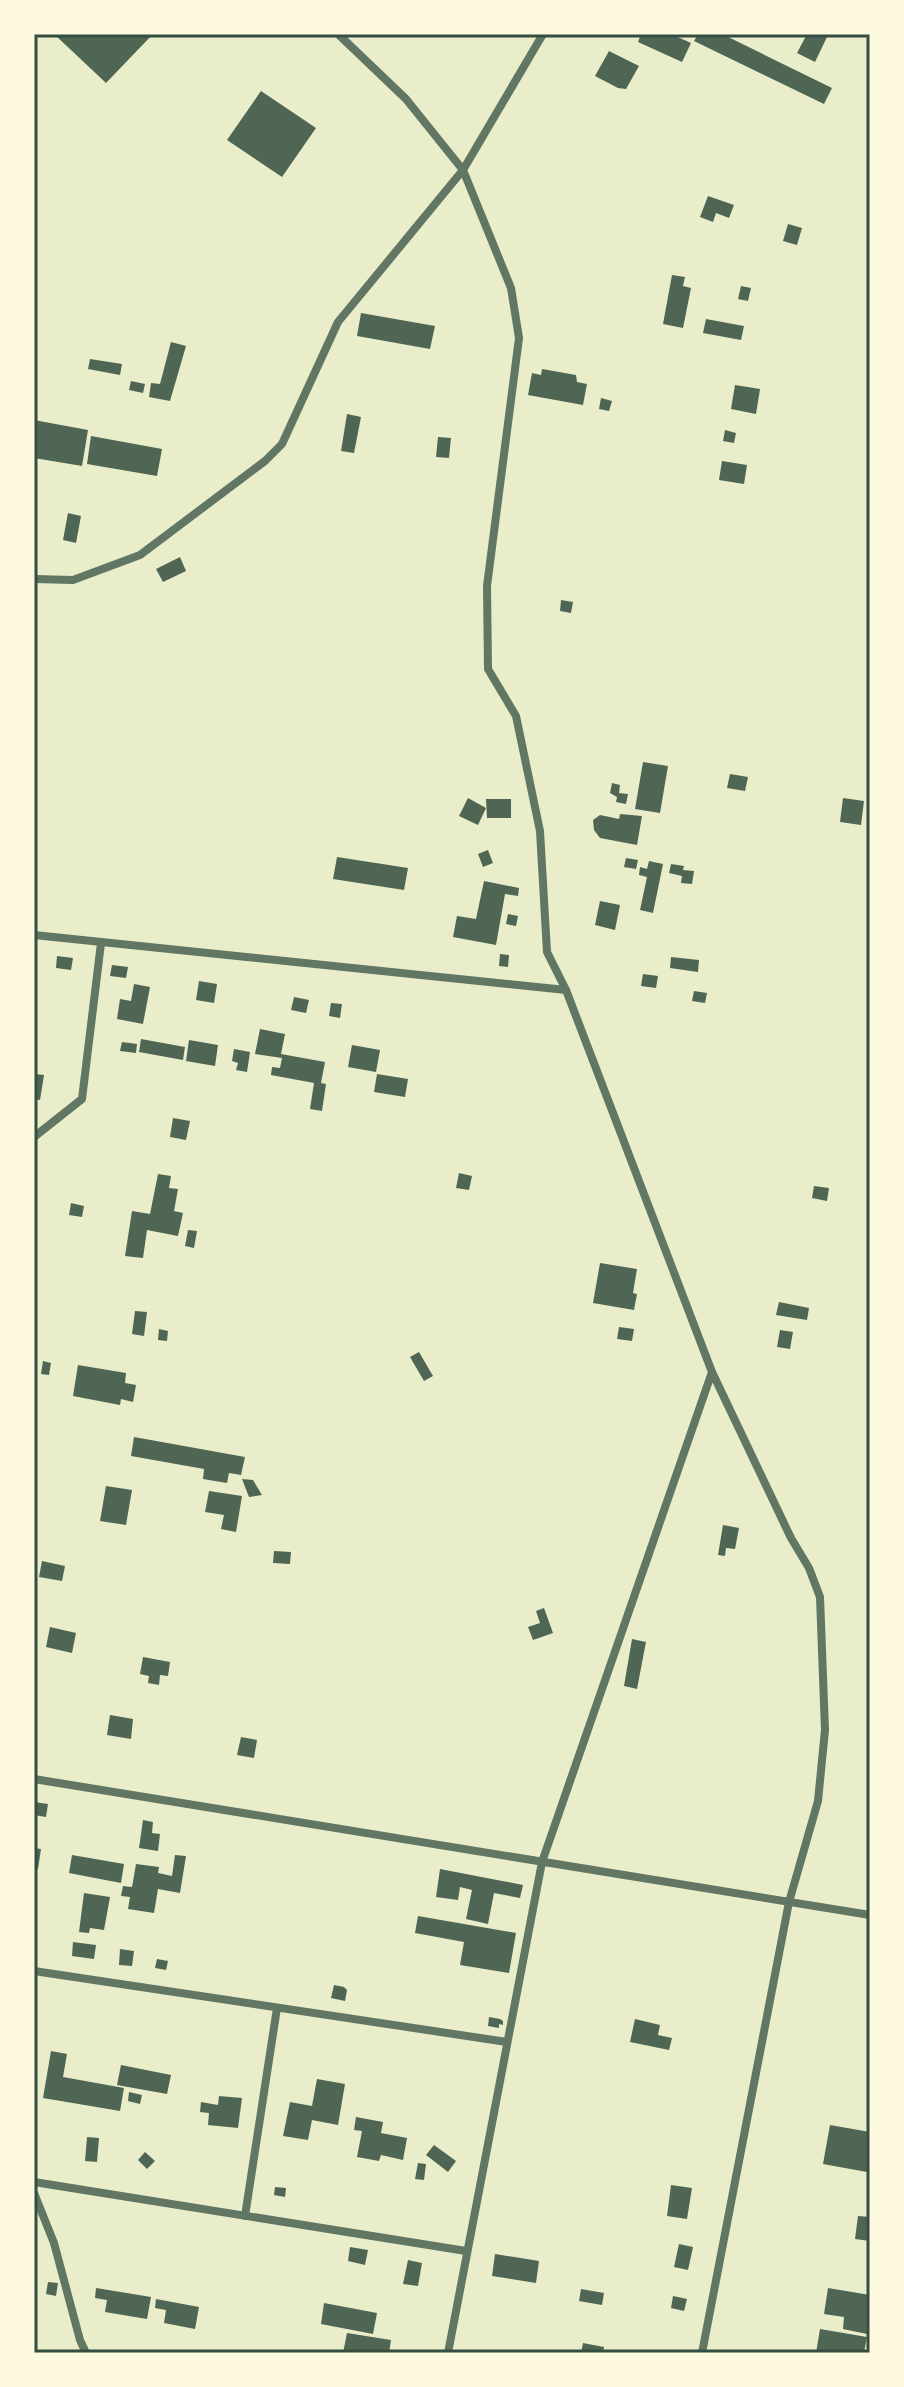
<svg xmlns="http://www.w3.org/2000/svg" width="904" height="2387" font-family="'DejaVu Sans',sans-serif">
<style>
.building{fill:#4f6655}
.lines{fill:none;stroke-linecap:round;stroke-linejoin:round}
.minor{stroke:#617663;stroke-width:8}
.neatline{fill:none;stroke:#344e41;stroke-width:3}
</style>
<rect width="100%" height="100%" fill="#e9edc9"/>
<path class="building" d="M54 34H153L106 83Z
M641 34H671L691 43 682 62 638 42Z
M698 34H722L832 88 824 104 694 41Z
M807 34H821L827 37 815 62 797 53Z
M609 51 639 66 626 89 618 88 595 76Z
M261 91 316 128 282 177 227 140Z
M708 196 734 205 729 218 716 213 713 222 700 217Z
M788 224 802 228 797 245 783 241Z
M672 275 685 277 683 286 691 288 683 328 663 324Z
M741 286 751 288 748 301 738 299Z
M361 313 435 326 430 349 357 336Z
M706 319 744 326 741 340 703 333Z
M171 342 186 346 170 401 149 397 151 383 160 384Z
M90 359 122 364 120 375 88 369Z
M542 369 576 375 577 382 587 384 583 405 528 395 532 373 541 375Z
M131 381 145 384 143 393 129 390Z
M735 385 760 389 756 414 731 409Z
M601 398 612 401 609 411 599 409Z
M347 414 361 417 354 453 341 451Z
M34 420 88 430 82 466 34 458Z
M725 430 736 433 734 443 723 441Z
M91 436 162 449 157 476 87 464Z
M438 437 451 438 449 458 436 457Z
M722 461 747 465 744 484 719 480Z
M68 513 81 516 76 543 63 540Z
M180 557 186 571 163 582 156 569Z
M561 600 573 602 571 613 560 611Z
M643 762 668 766 660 813 635 809Z
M730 774 748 777 745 791 727 788Z
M612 783 620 785 619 793 628 794 626 804 616 802 617 797 610 793Z
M468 798 486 808 478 825 459 816Z
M843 798 864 801 861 825 840 822Z
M486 799H511V818H487Z
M620 814 642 816 637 845 600 838 594 830 593 820 600 815 619 819Z
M488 850 493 863 483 867 478 854Z
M337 857 408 868 404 890 333 879Z
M626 858 638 860 636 869 624 867Z
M649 861 663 864 653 913 640 910 647 877 639 875 640 867 647 869Z
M671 864 684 866 683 870 694 871 692 884 681 883 682 876 669 873Z
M484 881 519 888 518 896 505 894 496 945 453 937 457 916 476 919Z
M600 901 620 905 615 930 595 925Z
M508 914 518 916 516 926 506 924Z
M500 954 509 955 508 967 499 966Z
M57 956 73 958 71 970 56 968Z
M671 957 699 960 698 972 670 968Z
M112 965 128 967 126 978 110 976Z
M643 974 658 976 656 988 641 986Z
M199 981 217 984 214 1003 196 1000Z
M134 984 150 987 143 1024 117 1019 120 999 131 1001Z
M694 991 707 993 705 1003 692 1001Z
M294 997 309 1000 306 1013 291 1010Z
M331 1003 342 1004 340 1018 329 1016Z
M260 1029 285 1034 281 1054 325 1062 321 1083 326 1084 322 1111 310 1109 314 1083 271 1075 272 1067 280 1068 282 1058 255 1054Z
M141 1039 185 1047 183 1060 139 1052Z
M189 1040 218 1045 215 1066 186 1061Z
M122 1042 137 1044 136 1053 120 1051Z
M352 1045 380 1050 376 1072 348 1067Z
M234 1049 250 1052 247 1072 236 1070 238 1063 232 1061Z
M34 1074 44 1075 40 1100 34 1099Z
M377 1074 408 1079 405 1097 374 1092Z
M173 1118 190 1121 186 1140 170 1137Z
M459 1173 472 1176 469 1190 456 1188Z
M158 1174 171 1176 169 1188 178 1189 174 1211 183 1213 178 1236 147 1230 143 1258 125 1256 132 1211 150 1214Z
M814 1186 829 1188 827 1201 812 1198Z
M71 1203 84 1206 82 1217 69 1215Z
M188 1230 197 1231 194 1248 185 1246Z
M600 1263 637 1269 633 1293 637 1294 634 1310 593 1303Z
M779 1302 809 1308 807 1320 776 1315Z
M135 1311 147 1312 144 1336 132 1334Z
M619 1327 634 1329 632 1341 617 1339Z
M159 1329 168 1331 167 1341 158 1340Z
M780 1330 793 1332 790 1349 777 1347Z
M419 1352 433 1376 424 1381 410 1357Z
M43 1361 51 1363 49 1375 41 1374Z
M78 1365 126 1373 125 1383 136 1385 133 1402 121 1399 120 1405 73 1396Z
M134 1437 245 1457 241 1475 229 1473 227 1483 203 1479 204 1469 131 1456Z
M242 1479 253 1480 262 1495 249 1497Z
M106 1486 132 1490 126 1525 100 1521Z
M209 1491 242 1496 236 1532 221 1529 224 1515 205 1512Z
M723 1525 739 1528 735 1549 726 1548 725 1556 718 1555Z
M274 1551 291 1552 290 1564 273 1563Z
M42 1561 65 1566 62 1581 39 1577Z
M544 1608 553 1633 533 1640 528 1627 540 1623 536 1611Z
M50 1627 76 1633 72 1653 46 1647Z
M632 1639 646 1642 637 1689 624 1686Z
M143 1657 170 1662 168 1676 160 1675 159 1685 148 1683 149 1676 140 1674Z
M110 1715 133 1719 131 1739 107 1735Z
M241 1737 257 1740 254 1758 237 1755Z
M34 1802 48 1804 46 1817 34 1815Z
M143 1820 153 1822 152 1833 160 1834 158 1851 139 1848Z
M34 1848 41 1849 38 1869 34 1868Z
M72 1855 124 1864 121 1883 69 1873Z
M175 1855 186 1856 180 1893 158 1889 154 1913 128 1909 130 1897 121 1896 123 1886 132 1887 136 1864 159 1867 158 1873 172 1876Z
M440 1869 523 1885 520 1898 494 1893 488 1924 466 1919 472 1890 460 1887 458 1900 436 1897Z
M84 1893 110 1897 104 1930 90 1928 89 1933 79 1932Z
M418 1916 516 1933 509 1973 460 1965 464 1942 415 1933Z
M73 1942 96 1945 94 1959 72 1956Z
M120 1949 134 1951 132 1966 119 1965Z
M157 1959 168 1961 166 1970 155 1968Z
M334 1985 344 1987 347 1990 345 2001 331 1998Z
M489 2017 500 2019 503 2021V2025L499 2024V2028L488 2026Z
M635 2019 660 2025 658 2035 672 2038 669 2050 630 2042Z
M51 2051 67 2054 63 2077 124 2088 120 2111 43 2098Z
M121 2065 171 2075 167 2094 117 2085Z
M317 2079 345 2084 338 2125 312 2120 308 2140 283 2136 290 2102 312 2106Z
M129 2092 142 2095 140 2104 128 2101Z
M219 2096 242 2098 238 2128 208 2125 209 2113 200 2112 201 2102 218 2105Z
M356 2117 383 2122 381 2133 407 2138 403 2160 381 2155 379 2161 357 2157 362 2131 354 2130Z
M830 2125 870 2132V2162L867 2172 823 2164Z
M87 2137 99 2138 97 2162 85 2161Z
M434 2145 456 2161 448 2172 426 2155Z
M145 2152 155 2161 147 2169 138 2160Z
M418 2163 426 2164 424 2180 415 2179Z
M671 2185 692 2188 687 2219 667 2216Z
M275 2187 286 2188 285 2197 274 2195Z
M858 2216 870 2217V2241L855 2239Z
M679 2244 693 2247 688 2270 674 2267Z
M350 2247 368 2250 365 2265 348 2261Z
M495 2254 539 2261 536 2283 492 2276Z
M408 2260 422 2263 418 2286 403 2284Z
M48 2282 58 2283 56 2296 46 2294Z
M96 2288 151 2297 147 2319 105 2312 107 2300 95 2298Z
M828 2288 870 2295 867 2334 843 2329 844 2317 824 2314Z
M581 2289 604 2293 602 2305 579 2301Z
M673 2296 687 2299 684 2311 671 2308Z
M156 2299 199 2307 195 2329 164 2323 166 2310 155 2308Z
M324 2303 377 2313 373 2334 321 2324Z
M820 2329 867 2337 864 2353H816Z
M347 2333 391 2340 389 2353H343Z
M583 2343 604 2347 603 2353H581Z"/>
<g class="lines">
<path class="minor" d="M338 34 406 99 463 170 511 288 519 338 487 586 488 669 516 716 540 831 547 952 566 990 712 1372 791 1538 809 1568 820 1597 825 1730 818 1801 789 1902 702 2353
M34 579 73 580 140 555 265 461 282 444 338 322 463 170 543 34
M34 935 566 990
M34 1137 82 1099 101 943
M34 1779 870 1915
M34 1971 507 2042
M34 2182 466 2251
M34 2193 54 2243 80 2340 86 2353
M245 2216 277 2008
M448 2353 542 1862 712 1372"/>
</g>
<rect width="904" height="2387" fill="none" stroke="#fefae0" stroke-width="72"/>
<rect x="36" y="36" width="832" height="2315" class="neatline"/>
</svg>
